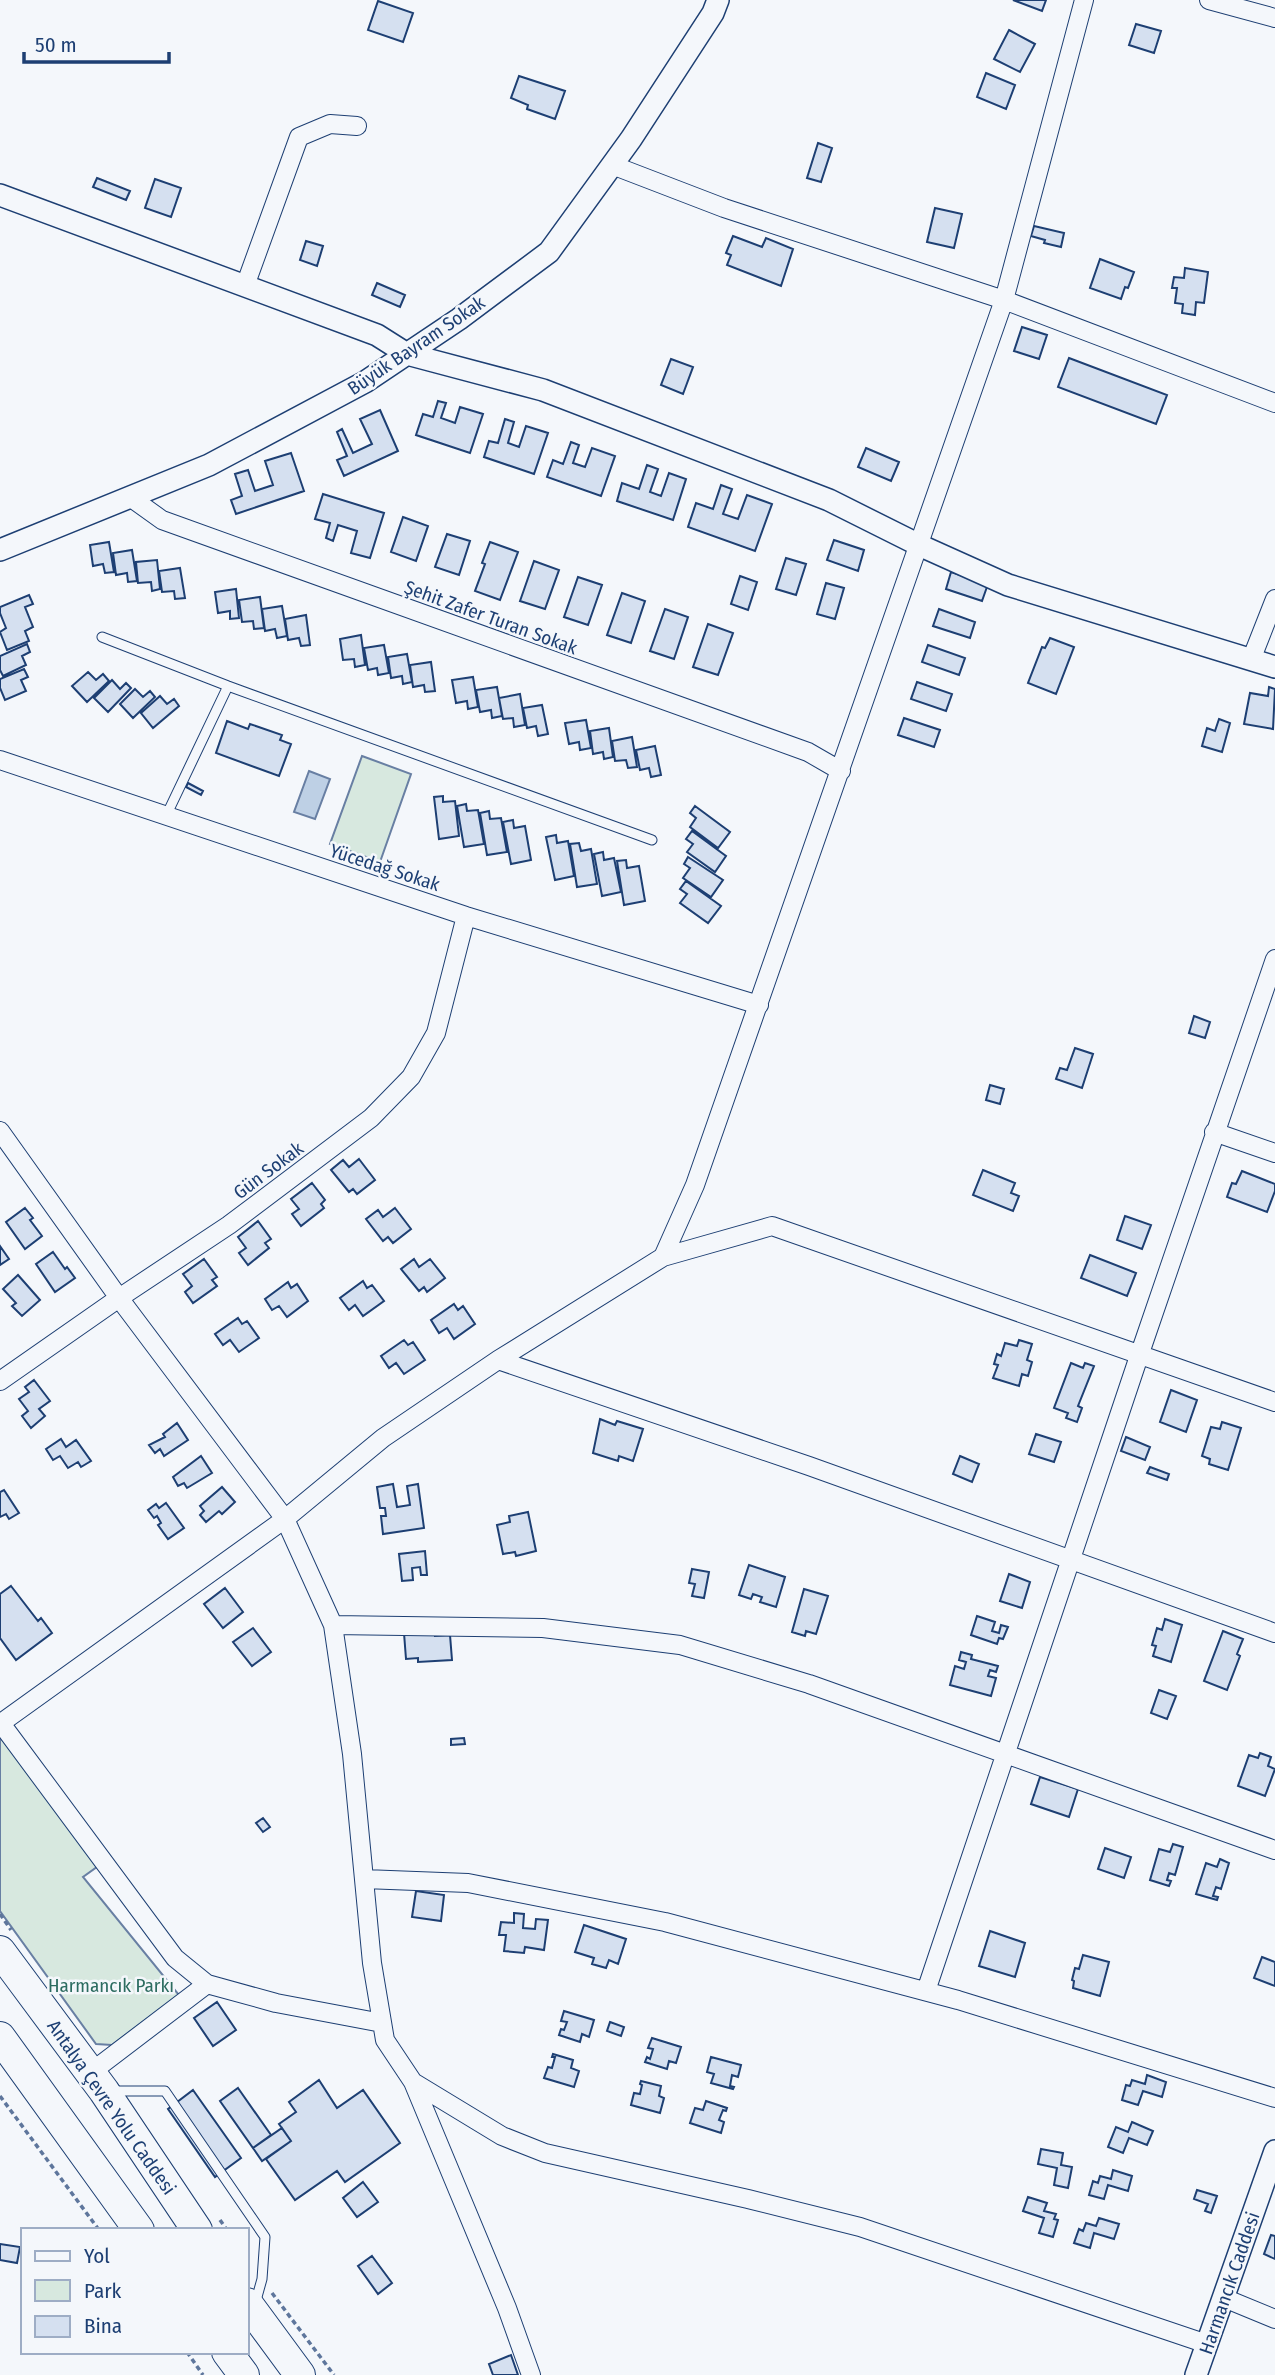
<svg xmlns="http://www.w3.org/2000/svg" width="1275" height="2375" font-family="'Fira Sans Condensed',sans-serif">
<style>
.green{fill:#d7e8df;stroke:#687fa3;stroke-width:2}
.water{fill:#bed0e5;stroke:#687fa3;stroke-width:2}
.building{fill:#d5e0f0;stroke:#1d3f73;stroke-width:2}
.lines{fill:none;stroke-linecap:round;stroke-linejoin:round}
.service-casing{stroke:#1d3f73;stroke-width:11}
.minor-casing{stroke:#1d3f73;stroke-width:20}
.tertiary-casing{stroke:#1d3f73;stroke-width:24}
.trunk-casing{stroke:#1d3f73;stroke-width:32}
.path{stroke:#5e769c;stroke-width:3.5;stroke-dasharray:5 3.5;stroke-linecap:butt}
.service{stroke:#f4f7fb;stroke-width:9}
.minor{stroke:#f4f7fb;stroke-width:18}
.tertiary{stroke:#f4f7fb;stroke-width:21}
.trunk{stroke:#f4f7fb;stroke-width:30}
.labels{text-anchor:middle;stroke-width:5;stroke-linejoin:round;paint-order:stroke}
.street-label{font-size:19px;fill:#1d3f73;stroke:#f4f7fb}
.park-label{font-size:19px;fill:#2c6c60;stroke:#f4f7fb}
</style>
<rect width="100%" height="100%" fill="#f4f7fb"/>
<path class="green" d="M362 756 411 774 380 862 330 844Z
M0 1737 101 1864 83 1877 179 1995 112 2045 96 2044 0 1911Z"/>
<path class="water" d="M309 771 330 779 315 819 294 812Z"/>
<path class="building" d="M1013 0H1046L1042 11Z
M378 1 413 13 403 42 368 30Z
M1136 24 1161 31 1154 53 1129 45Z
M1009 30 1035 44 1020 72 994 59Z
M986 73 1015 85 1006 109 977 97Z
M519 76 565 91 555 119 527 109 528 105 511 98Z
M818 143 832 148 821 182 807 178Z
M97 178 130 191 126 200 93 187Z
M155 179 181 188 171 217 145 208Z
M935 208 962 214 954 248 927 242Z
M1034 226 1064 233 1061 247 1044 243 1045 240 1031 236Z
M733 236 762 247 766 238 793 249 781 286 727 265 731 255 726 253Z
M306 241 323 246 317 266 300 260Z
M1100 259 1134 272 1128 288 1125 287 1121 299 1090 288Z
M1185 268 1208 272 1204 303 1196 302 1195 315 1182 313 1183 304 1175 303 1177 288H1172L1174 277 1184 278Z
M377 283 405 295 400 307 372 295Z
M1022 327 1047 335 1039 359 1014 351Z
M1069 358 1167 395 1156 424 1058 387Z
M671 359 693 367 683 394 661 385Z
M438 401 446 403 441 418 455 423 460 407 483 414 470 453 416 435 423 414 433 417Z
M380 410 398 451 344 476 337 460 347 456 337 432 342 429 353 453 372 444 360 419Z
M505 419 514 422 508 443 519 447 526 426 548 433 534 474 484 457 489 441 498 443Z
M571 442 579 445 573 463 585 467 592 448 615 456 601 496 547 477 553 460 563 464Z
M866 448 899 462 891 481 858 467Z
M291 453 304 491 236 514 231 500 242 496 235 474 248 470 255 491 273 485 265 461Z
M647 465 658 469 650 492 661 496 669 473 686 479 673 520 617 501 622 483 639 489Z
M721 485 732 489 723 514 738 519 747 495 772 504 755 551 688 527 696 503 713 509Z
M323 494 384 513 370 558 351 553 357 531 338 525 333 541 326 538 330 523 315 519Z
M403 517 428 526 416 561 391 552Z
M447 534 470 541 459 575 435 567Z
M834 540 864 550 858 571 827 560Z
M109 542 114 572 105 573 103 564 93 566 90 545Z
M490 542 518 552 500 600 475 591 485 564 482 563Z
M132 550 137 581 128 582 127 573 116 575 113 553Z
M786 558 806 564 796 595 776 589Z
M157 560 160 589 152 591 151 582 138 583 136 562Z
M534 561 559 570 545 609 520 601Z
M180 568 185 598 175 599 174 591 162 592 159 571Z
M951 572 988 584 982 601 946 589Z
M740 576 757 582 748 610 731 604Z
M578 577 602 585 588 625 564 617Z
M826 583 844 588 835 619 817 614Z
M236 589 239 618 230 619V611L218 613 215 592Z
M622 593 645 601 631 643 607 635Z
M29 595 33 604 25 607 33 627 25 631 29 641 7 650 0 632 6 628 0 613V607Z
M260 597 264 628 254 629 253 621 242 622 239 600Z
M282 606 287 636 277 638 275 629 265 631 262 609Z
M665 609 688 617 674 659 650 651Z
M939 609 975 622 970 638 933 626Z
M306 615 310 645 301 646 299 638 288 640 285 619Z
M708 624 733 633 718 675 693 667Z
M361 635 365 665 355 667 354 659 343 660 340 639Z
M1050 638 1074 647 1056 694 1028 683 1042 647 1045 648Z
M27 644 30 652 22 656 26 665 3 676 0 670V656Z
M384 645 389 673 378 675 377 668 368 670 364 648Z
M928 645 965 658 959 675 922 662Z
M407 654 412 682 403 684 402 676 391 678 388 657Z
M431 662 435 691 425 692 424 685 413 687 410 665Z
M24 669 28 677 21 680 26 691 5 700 0 688V679Z
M88 672 96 680 103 674 109 681 87 702 72 686Z
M473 677 478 707 468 709 467 701 456 703 452 680Z
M112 680 120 689 126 683 131 688 108 712 94 698Z
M917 682 952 694 946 711 911 699Z
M497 687 502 716 492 718 491 710 480 712 476 690Z
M1269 687 1275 689 1273 729 1244 724 1250 693 1268 696Z
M135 689 143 697 150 691 155 697 133 718 120 704Z
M520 694 525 725 514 727 513 718 503 719 499 698Z
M160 696 167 704 174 699 179 706 153 728 141 713Z
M542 705 548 734 538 736 536 726 527 728 523 708Z
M904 718 940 730 934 747 898 735Z
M1219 719 1230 723 1222 752 1202 746 1207 728 1215 731Z
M586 720 591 748 580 750 579 742 569 744 565 723Z
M227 721 248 729 250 724 282 735 280 740 291 744 279 776 216 753Z
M609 728 613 757 604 759 603 752 593 754 590 731Z
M632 737 637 767 628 768 626 760 615 761 612 741Z
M655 746 661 775 651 777 649 768 640 770 636 750Z
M188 783 203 791 201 795 186 787Z
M443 796V802L455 801 459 836 439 839 434 797Z
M466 804 467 811 478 810 484 844 464 847 457 806Z
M695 806 730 832 718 848 690 827 696 818 690 813Z
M489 811 490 819 501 818 507 852 487 855 480 813Z
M513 820 514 828 525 826 531 860 511 864 503 822Z
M692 831 726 856 715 872 687 852 693 844 686 839Z
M556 835 557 843 568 841 574 876 555 880 546 837Z
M579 843 581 851 591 849 597 884 577 887 570 844Z
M603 852 604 860 614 858 621 892 602 896 594 854Z
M688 857 723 880 711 897 683 878 690 868 684 864Z
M626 860 627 868 639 866 645 901 624 905 617 861Z
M686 881 721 906 708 923 680 903 687 894 680 889Z
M1194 1016 1210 1022 1205 1038 1189 1033Z
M1075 1048 1093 1054 1082 1088 1056 1079 1060 1068 1067 1070Z
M990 1085 1004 1089 1000 1104 986 1100Z
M359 1159 375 1180 357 1194 353 1189 349 1192 331 1170 343 1160 349 1167Z
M983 1170 1015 1183 1011 1193 1019 1196 1013 1211 973 1195Z
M1242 1171 1275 1184V1191L1267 1212 1227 1197 1232 1183 1236 1184Z
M312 1183 325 1200 321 1204 324 1208 301 1226 292 1214 299 1209 291 1199Z
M25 1208 33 1218 30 1220 42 1236 25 1249 6 1222Z
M395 1208 411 1229 393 1243 388 1237 383 1241 366 1219 378 1210 383 1217Z
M1125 1216 1151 1225 1142 1249 1117 1240Z
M258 1221 271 1239 265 1243 269 1248 248 1265 239 1253 246 1248 238 1237Z
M0 1246 9 1259 0 1265Z
M53 1252 65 1269 67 1267 75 1278 55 1292 36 1264Z
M1090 1255 1136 1273 1127 1296 1081 1278Z
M204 1259 217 1277 212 1280 217 1286 193 1303 185 1292 192 1286 183 1274Z
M414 1259 419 1267 430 1259 445 1278 427 1292 424 1287 419 1291 401 1269Z
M18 1275 40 1300 22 1316 12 1306 16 1303 3 1289Z
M363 1281 367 1288 372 1285 384 1301 363 1316 355 1305 349 1310 340 1298Z
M288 1282 291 1288 297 1284 308 1301 287 1317 279 1306 272 1310 265 1299Z
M454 1304 458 1310 463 1306 475 1324 454 1339 447 1328 439 1333 431 1320Z
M238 1318 242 1324 247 1321 259 1338 239 1352 230 1340 223 1345 215 1334Z
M404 1340 408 1345 413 1342 425 1360 404 1374 396 1363 389 1368 381 1356Z
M1019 1340 1032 1344 1027 1360 1032 1362 1028 1376 1022 1374 1019 1386 993 1378 998 1365 994 1364 997 1354 1001 1356 1005 1343 1017 1346Z
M1071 1363 1083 1368 1085 1363 1094 1366 1078 1406 1082 1408 1077 1422 1066 1418 1068 1413 1054 1408Z
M34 1380 50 1401 39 1409 45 1416 31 1428 22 1416 28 1411 19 1399 29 1392 25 1387Z
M1171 1390 1197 1400 1186 1432 1160 1422Z
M600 1419 615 1425 617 1421 643 1429 633 1461 619 1456 618 1461 593 1453Z
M1222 1422 1241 1428 1228 1470 1209 1464 1210 1459 1202 1456 1211 1427 1220 1429Z
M177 1423 188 1440 164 1456 160 1449 155 1453 149 1445 165 1437 163 1434Z
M1036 1434 1061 1442 1054 1462 1029 1454Z
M1126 1437 1150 1447 1145 1460 1121 1451Z
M61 1439 66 1447 76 1440 91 1461 81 1467 78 1462 68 1468 60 1456 53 1460 46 1449Z
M201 1456 212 1473 187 1488 184 1483 178 1486 173 1477Z
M960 1456 979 1464 972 1482 953 1474Z
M1150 1467 1169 1474 1167 1480 1147 1473Z
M393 1484 397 1507 410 1505 407 1486 418 1484 424 1528 383 1534 381 1516H386L385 1508H380L377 1487Z
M222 1487 235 1502 222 1514 219 1511 206 1522 200 1515 204 1511 200 1506Z
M4 1490 19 1513 9 1519 6 1514 0 1517V1492Z
M166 1503 184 1528 168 1539 158 1525 161 1523 157 1516 154 1518 148 1510 156 1504 159 1508Z
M528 1512 536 1551 516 1556 515 1552 503 1554 497 1525 510 1522 509 1516Z
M425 1551 427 1575H421L420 1567 412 1568 413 1580 402 1581 399 1554Z
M749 1565 785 1577 776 1607 760 1602 762 1597 753 1594 751 1599 739 1595Z
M692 1569 709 1572 704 1598 692 1596 695 1584 689 1583Z
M1009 1574 1030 1582 1022 1608 1000 1601Z
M11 1586 38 1621 41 1618 52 1633 16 1660 0 1638V1594Z
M225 1588 243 1612 223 1628 204 1604Z
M804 1589 828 1596 816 1634 806 1631 805 1636 792 1632Z
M977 1616 995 1622 992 1631 999 1633 1001 1625 1008 1627 1003 1639 999 1638 997 1644 971 1635Z
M1165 1619 1182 1625 1171 1662 1153 1656 1156 1646 1152 1645 1157 1628 1162 1630Z
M253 1628 271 1652 252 1666 233 1642Z
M435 1631V1636L450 1635 452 1660 418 1662V1658L406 1659 404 1633Z
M1223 1631 1243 1639 1237 1654 1240 1656 1227 1690 1204 1681Z
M961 1652 972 1655 971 1659 998 1666 996 1672 990 1670 988 1676 996 1678 991 1696 950 1685 955 1666 964 1669 966 1662 959 1660Z
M1159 1690 1176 1696 1167 1719 1151 1713Z
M464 1738 465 1744 451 1745V1739Z
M1260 1753 1271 1757 1268 1766 1275 1769 1265 1796 1238 1786 1249 1755 1258 1758Z
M1040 1777 1078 1789 1069 1817 1031 1804Z
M263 1818 270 1827 263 1832 256 1823Z
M1173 1844 1183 1847 1175 1875 1169 1873 1167 1880 1171 1881 1169 1886 1150 1880 1159 1849 1170 1852Z
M1105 1848 1131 1857 1124 1878 1098 1869Z
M1220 1859 1229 1863 1221 1889 1216 1887 1213 1896 1218 1897 1217 1900 1196 1894 1206 1863 1217 1867Z
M416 1891 444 1895 441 1921 412 1917Z
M514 1913 524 1914 523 1928 535 1929 536 1919 548 1920 544 1950 525 1947 524 1953 504 1951 506 1935H499L501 1922 514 1923Z
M584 1925 626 1939 618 1964 609 1960 606 1968 592 1964 594 1958 575 1952Z
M990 1931 1025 1943 1015 1977 979 1966Z
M1083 1955 1109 1962 1100 1996 1073 1988 1074 1981 1072 1980 1075 1968 1079 1969Z
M1262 1957 1275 1962V1986L1254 1978Z
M217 2002 236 2030 213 2046 194 2018Z
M564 2011 594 2020 589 2037 582 2034 580 2042 559 2035 561 2029 564 2030 567 2022 561 2021Z
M610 2022 624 2027 621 2036 607 2031Z
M652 2038 681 2047 676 2063 669 2061 667 2069 645 2062 647 2057 650 2059 653 2049 648 2048Z
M553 2054 573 2060 571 2068 579 2071 574 2087 544 2078 548 2067 552 2068 555 2057H552Z
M711 2057 741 2065 738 2077 732 2075 730 2086 734 2087 733 2089 711 2083 714 2074 707 2072Z
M1147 2075 1166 2082 1162 2097 1143 2091 1138 2105 1122 2100 1126 2085 1130 2086 1132 2080 1145 2084Z
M319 2080 337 2108 363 2090 400 2143 345 2182 337 2171 295 2200 266 2159 291 2141 279 2124 296 2112 289 2102Z
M641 2081 661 2086 659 2096 664 2098 660 2113 631 2105 634 2093 640 2094 642 2085 640 2084Z
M238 2088 271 2135 253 2148 220 2101Z
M193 2090 241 2158 215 2177 168 2109Z
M706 2101 727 2108 726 2111 723 2110 719 2120 724 2122 721 2133 690 2123 695 2108 703 2110Z
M1132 2122 1153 2131 1147 2145 1129 2138 1123 2153 1108 2147 1116 2127 1128 2132Z
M282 2128 291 2141 262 2161 253 2148Z
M1041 2149 1063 2153 1061 2165 1072 2167 1068 2188 1054 2185 1057 2168 1038 2164Z
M1113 2170 1132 2176 1128 2191 1108 2185 1104 2199 1089 2195 1093 2181 1098 2183 1100 2176 1111 2179Z
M363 2182 378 2202 357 2217 343 2198Z
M1197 2190 1217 2196 1211 2213 1205 2211 1208 2204 1194 2199Z
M1028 2197 1047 2203 1044 2211 1056 2214 1054 2219 1058 2220 1053 2237 1039 2233 1044 2218 1023 2211Z
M1099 2218 1119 2224 1114 2239 1094 2233 1090 2248 1074 2243 1079 2229 1083 2231 1086 2223 1096 2226Z
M1271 2235 1275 2236V2259L1264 2254Z
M0 2244 20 2247 17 2263 0 2260Z
M372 2256 392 2283 378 2294 358 2266Z
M511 2355 518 2375H493L489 2364Z"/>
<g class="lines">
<g class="service-casing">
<path id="service" d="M102 637 228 686 652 840
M166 816 228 686
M112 2091H165L265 2237 262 2279 255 2304"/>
</g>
<g class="minor-casing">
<path id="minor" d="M1209 0 1275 18
M612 165 724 208 1004 300 1275 403
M245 286 299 137 330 124 357 126
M130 497 162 520 808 752 841 771
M1251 660 1275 599
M0 760 466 916 759 1005
M0 1131 119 1298 285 1519 333 1625 352 1754 372 1963 385 2040 413 2082 507 2308 531 2375
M1214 1132 1275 1153
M663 1257 772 1226 1275 1402
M498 1360 809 1466 1275 1633
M0 1381 119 1298 229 1225 371 1118 411 1077 436 1033 466 916
M333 1625 543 1628 680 1645 809 1684 1275 1850
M0 1722 175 1958 207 1984 276 2003 382 2023
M1 1723 285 1519 383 1438 498 1360 663 1257 695 1185 1004 300 1084 0
M364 1879 468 1883 665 1922 958 2000 1275 2098
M926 1991 1139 1356 1275 959
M90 2073 207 1984
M413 2082 502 2136 545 2153 748 2199 860 2227 1207 2344
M1224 2298 1275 2319"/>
</g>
<g class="tertiary-casing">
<path id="tertiary" d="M0 195 377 335 407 354 543 390 829 500 919 545 1008 585 1275 667
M0 550 209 465 365 382 459 319 549 252 631 139 713 13 718 0
M1196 2375 1275 2151"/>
</g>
<g class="trunk-casing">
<path id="trunk" d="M0 1951 104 2091 197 2230
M0 2037 139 2230
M247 2303 300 2375
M227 2352 244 2375"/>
</g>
<path class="path" d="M0 1914 11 1930
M0 2096 99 2230
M220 2220 227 2230
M272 2293 334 2375
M187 2352 203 2375"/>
<use href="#service" class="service"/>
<use href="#minor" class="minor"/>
<use href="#tertiary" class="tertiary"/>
<use href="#trunk" class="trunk"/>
</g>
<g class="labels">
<g class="street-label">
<text transform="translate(416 345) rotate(-34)" y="7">Büyük Bayram Sokak</text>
<text transform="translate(491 617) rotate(20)" y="7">Şehit Zafer Turan Sokak</text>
<text transform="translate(385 867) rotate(18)" y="7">Yücedağ Sokak</text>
<text transform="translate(268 1170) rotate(-37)" y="7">Gün Sokak</text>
<text transform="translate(112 2107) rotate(55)" y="7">Antalya Çevre Yolu Caddesi</text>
<text transform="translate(1229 2283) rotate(-71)" y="7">Harmancık Caddesi</text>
</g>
<g class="park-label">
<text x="111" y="1992">Harmancık Parkı</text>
</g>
</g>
<rect x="21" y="2228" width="228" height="126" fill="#f4f7fb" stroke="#9eadc5" stroke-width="2"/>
<rect x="35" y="2251" width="35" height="10" fill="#f4f7fb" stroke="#9eadc5" stroke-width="2"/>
<text x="84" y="2263" font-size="21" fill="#1d3f73">Yol</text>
<rect x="35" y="2280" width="35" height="21" fill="#d7e8df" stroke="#9eadc5" stroke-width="2"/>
<text x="84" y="2298" font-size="21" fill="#1d3f73">Park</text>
<rect x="35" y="2316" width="35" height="21" fill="#d5e0f0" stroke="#9eadc5" stroke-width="2"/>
<text x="84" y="2333" font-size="21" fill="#1d3f73">Bina</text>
<path d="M24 52v10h145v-10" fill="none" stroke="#1d3f73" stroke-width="3.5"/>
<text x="35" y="52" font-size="21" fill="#1d3f73" stroke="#f4f7fb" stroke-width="5" paint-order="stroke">50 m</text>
</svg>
